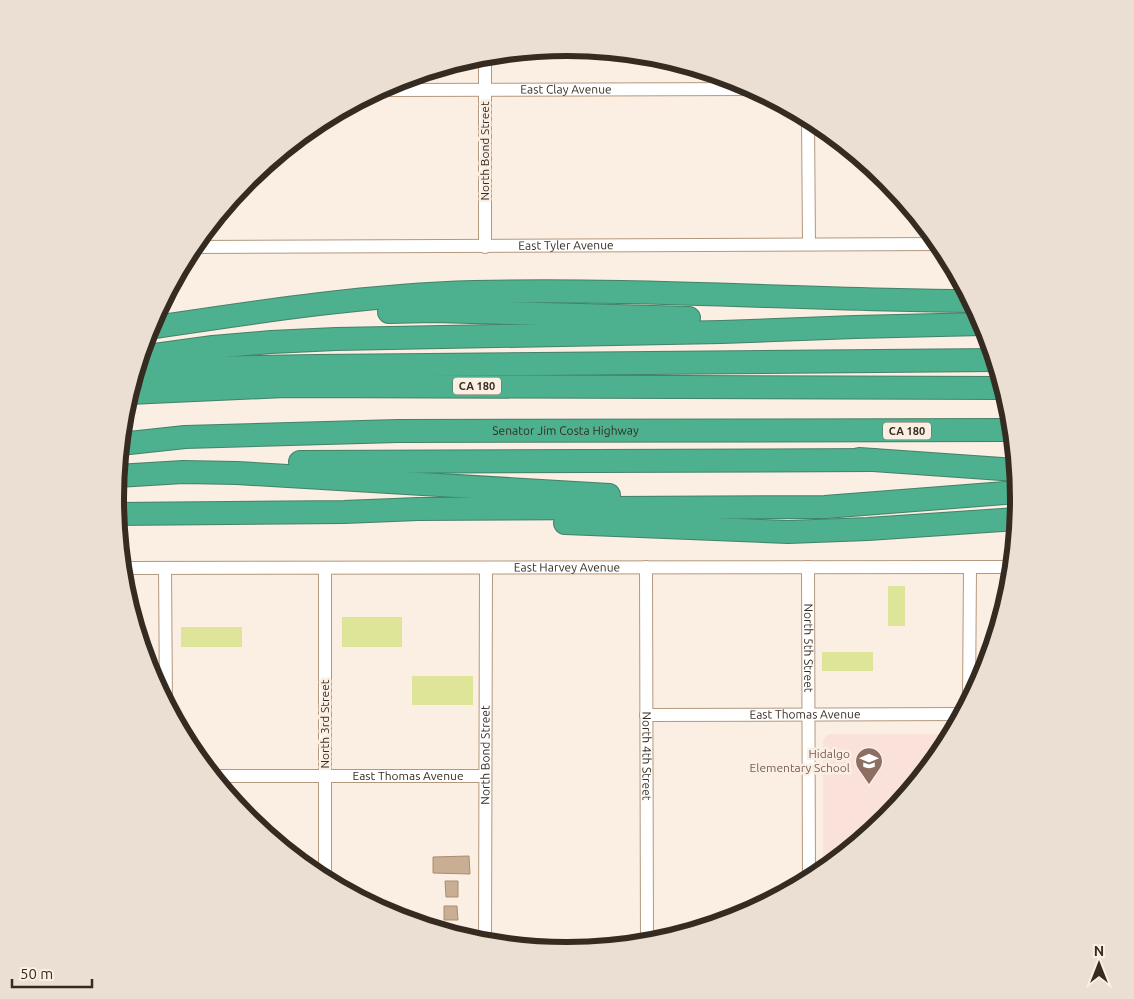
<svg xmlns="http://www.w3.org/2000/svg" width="1134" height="999" font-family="Ubuntu,sans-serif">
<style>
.education{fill:#fae1da}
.green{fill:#dee599}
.building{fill:#c9ae94;stroke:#a78d73}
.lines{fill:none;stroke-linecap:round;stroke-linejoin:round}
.street-casing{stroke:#b3987e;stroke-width:14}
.highway-casing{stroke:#458168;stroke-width:24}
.street{stroke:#fff;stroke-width:12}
.highway{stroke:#4db08f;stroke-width:22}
.labels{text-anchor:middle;stroke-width:5;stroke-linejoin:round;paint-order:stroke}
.shield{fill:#fbefe4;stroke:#71665b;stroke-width:1}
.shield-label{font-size:11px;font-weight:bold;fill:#362b20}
.street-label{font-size:12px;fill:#362b20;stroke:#fbefe4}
.education-label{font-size:12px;fill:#785e54;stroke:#fbefe4;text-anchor:end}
.rim{fill:none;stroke:#362b20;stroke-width:6}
</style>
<rect width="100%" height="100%" fill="#fbefe4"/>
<path class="education" d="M828 734H952L943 751 886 819 823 871V740Z"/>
<path class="green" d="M888 586H905V626H888Z
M342 617H402V647H342Z
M181 627H242V647H181Z
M822 652H873V671H822Z
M412 676H473V705H412Z"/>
<path class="building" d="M469 856 470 874 433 873V857Z
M445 881H458V897H446Z
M444 906H457L458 920H444Z
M426 924H451L452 935 426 927Z"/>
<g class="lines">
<g class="street-casing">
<g id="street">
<path d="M485 56V247"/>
<path id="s1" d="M380 90 753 89"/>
<path d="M808 119 809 243"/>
<path id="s2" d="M192 247 939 244"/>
<path id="s3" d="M646 567 647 944"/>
<path id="s4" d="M808 567 809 880"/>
<path id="s5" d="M122 568 1012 567"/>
<path d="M165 568 166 704"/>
<path d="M325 568V880"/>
<path d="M969 702 970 567"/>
<path id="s6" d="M646 715 963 714"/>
<path id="s7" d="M212 776H485"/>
<path id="s8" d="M485 943 486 568"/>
</g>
</g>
<g class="highway-casing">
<g id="highway">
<path d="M389 312 433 311 689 318"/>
<path d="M149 328C256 312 365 295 474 292 640 288 805 300 971 301"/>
<path d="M140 357 213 347 271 342 336 339 722 332 855 327 983 324"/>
<path d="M135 373 204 368 317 366 995 360"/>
<path d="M129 393 285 386 1003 388"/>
<path id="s9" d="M120 444 185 437 398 431 1012 430"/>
<path d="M859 459 1016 470"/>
<path d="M300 462 874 460"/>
<path d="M117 476 183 472 237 473 609 495"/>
<path d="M116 514 344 512 418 509 825 507 1018 492"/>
<path d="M565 523 788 532 868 529 1017 519"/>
</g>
</g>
<use href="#street" class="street"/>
<use href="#highway" class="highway"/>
</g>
<defs>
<g id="school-pin" transform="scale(1.4375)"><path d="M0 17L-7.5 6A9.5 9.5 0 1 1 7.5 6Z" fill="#8d6e63" stroke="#fbefe4"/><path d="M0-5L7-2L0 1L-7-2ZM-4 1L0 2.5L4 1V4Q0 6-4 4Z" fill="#fff"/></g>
</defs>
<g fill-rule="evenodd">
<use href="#school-pin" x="869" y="761"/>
</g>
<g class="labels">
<g class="shield">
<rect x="453" y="377.5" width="48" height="17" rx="4"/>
<rect x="883" y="422.5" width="48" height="17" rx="4"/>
</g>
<g class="shield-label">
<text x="477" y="390">CA 180</text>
<text x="907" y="435">CA 180</text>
</g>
<g class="street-label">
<text dy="4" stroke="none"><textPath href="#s1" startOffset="186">East Clay Avenue</textPath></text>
<text transform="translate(485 151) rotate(-90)" y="4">North Bond Street</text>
<text dy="4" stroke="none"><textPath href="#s2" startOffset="374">East Tyler Avenue</textPath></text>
<text dy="4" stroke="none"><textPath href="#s9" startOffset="446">Senator Jim Costa Highway</textPath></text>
<text dy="4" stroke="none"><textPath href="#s5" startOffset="445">East Harvey Avenue</textPath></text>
<text dy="4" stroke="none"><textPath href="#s4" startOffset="81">North 5th Street</textPath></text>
<text dy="4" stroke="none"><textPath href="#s6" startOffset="159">East Thomas Avenue</textPath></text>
<text transform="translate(325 724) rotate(-90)" y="4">North 3rd Street</text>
<text dy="4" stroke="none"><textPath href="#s3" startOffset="189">North 4th Street</textPath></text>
<text dy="4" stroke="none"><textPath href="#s8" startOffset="188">North Bond Street</textPath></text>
<text dy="4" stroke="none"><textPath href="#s7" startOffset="196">East Thomas Avenue</textPath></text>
</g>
<g class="education-label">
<text x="850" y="758">Hidalgo<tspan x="850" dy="14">Elementary School</tspan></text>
</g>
</g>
<path d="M0 0H1134V999H0ZM124 499a443 443 0 1 1 886 0a443 443 0 1 1-886 0Z" fill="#ebdfd4" fill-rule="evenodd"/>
<path class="rim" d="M124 499a443 443 0 1 1 886 0a443 443 0 1 1-886 0Z"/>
<g transform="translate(1099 964)" stroke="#fbefe4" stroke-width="4" paint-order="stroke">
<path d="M0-4L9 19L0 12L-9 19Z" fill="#362b20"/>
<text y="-8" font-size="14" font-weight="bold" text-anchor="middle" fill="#362b20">N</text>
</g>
<path d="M12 979v8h80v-8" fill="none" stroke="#362b20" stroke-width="2.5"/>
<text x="20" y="979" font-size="15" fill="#362b20" stroke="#fbefe4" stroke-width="4" paint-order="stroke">50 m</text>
</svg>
